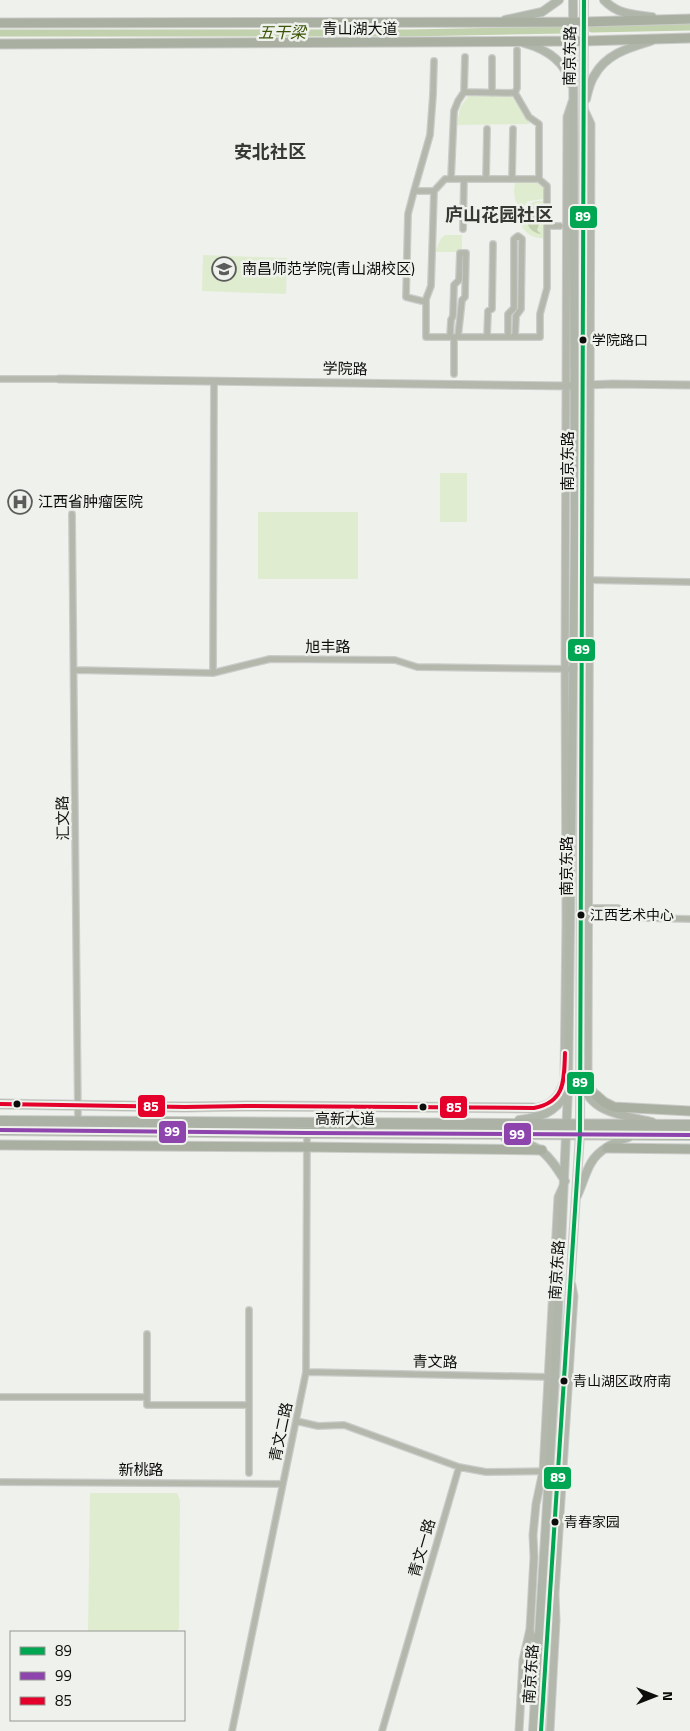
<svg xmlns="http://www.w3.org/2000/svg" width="690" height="1731" font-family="'Titillium Web','Noto Sans SC',sans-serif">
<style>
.green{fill:#dfeccf}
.water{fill:#c1d0ad}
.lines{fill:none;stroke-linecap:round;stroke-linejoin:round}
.canal{stroke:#c1d0ad;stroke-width:7}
.minor-casing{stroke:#cbccca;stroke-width:8}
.tertiary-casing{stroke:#cbccca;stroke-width:9}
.secondary-casing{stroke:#cbccca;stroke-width:10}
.primary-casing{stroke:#cbccca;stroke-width:11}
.trunk-casing{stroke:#cbccca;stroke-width:12}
.minor{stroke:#b3b7ac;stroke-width:5.5}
.tertiary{stroke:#b3b7ac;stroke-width:7}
.secondary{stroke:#b1b6ab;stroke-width:8}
.primary{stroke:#a9afa1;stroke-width:9}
.trunk{stroke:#acb2a5;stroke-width:10}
.bus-1-casing{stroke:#eff2ec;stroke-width:8}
.bus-2-casing{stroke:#eff2ec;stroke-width:8}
.bus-3-casing{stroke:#eff2ec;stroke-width:8}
.bus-1{stroke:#00a651;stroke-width:4}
.bus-2{stroke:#8e44ad;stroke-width:4}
.bus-3{stroke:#e4002b;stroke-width:4}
.bus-dot{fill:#0d0e0c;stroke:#eff2ec;stroke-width:2}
.labels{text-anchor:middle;stroke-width:5;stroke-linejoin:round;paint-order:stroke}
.bus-label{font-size:14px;fill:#0d0e0c;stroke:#eff2ec;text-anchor:start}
.street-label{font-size:15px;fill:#0d0e0c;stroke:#eff2ec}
.poi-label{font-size:15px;fill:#0d0e0c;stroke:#eff2ec;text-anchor:start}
.water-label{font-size:16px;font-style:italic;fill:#3b5408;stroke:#eff2ec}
.quarter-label{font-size:18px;font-weight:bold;fill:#363834;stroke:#eff2ec}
.line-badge{stroke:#eff2ec;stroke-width:2}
.badge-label{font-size:14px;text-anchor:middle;font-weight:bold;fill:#fff}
</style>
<rect width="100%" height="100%" fill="#eff1ed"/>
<path class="green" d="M469 95H511L530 124 457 125 460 108Z
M515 182H538L544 187V199L528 201 521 210C514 200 513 194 515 182Z
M536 201H546V238C535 239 528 236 522 227 522 214 523 206 536 201Z
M445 235H462V252H435L441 238Z
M203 255 287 258 286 294 202 291Z
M440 473H467V522H440Z
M258 512H358V579H258Z
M90 1493H177L180 1500 179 1626 178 1632H88Z"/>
<path class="water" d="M533 208 535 212 537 211 539 216H541L542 223 539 224 537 230 541 234C527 232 523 219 533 208Z"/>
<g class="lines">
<path class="canal" d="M592 29 690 27
M0 33H409L565 30"/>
<g class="minor-casing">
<path id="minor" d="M464 92 465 57
M492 93V58
M515 93 517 88V50
M451 179 454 111 458 101 464 92 515 93 529 117 539 124V179
M486 179 487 129
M512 179 513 129
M414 191 430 135 433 95 434 61
M463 229 464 179
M426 302 406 297 408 214 414 191H434
M450 337 451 320 453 316 454 285 459 280 460 253H466L465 297 462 300 458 337
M454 337H426V299L431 286 434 191 445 179H539L547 186V226
M487 337 488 311 492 309 493 244
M508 337V314L514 308V239L518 236 522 239 521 309 516 316 515 337
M454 374V337H540V314L547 288V226H560
M0 379H59
M72 514 78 1122
M587 580 690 582
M74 670 213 673 270 659 395 660 417 667 577 669
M213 673 214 381
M588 908H618L631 915 647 918 690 919
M249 1310V1473
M147 1334V1405H249
M306 1372 551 1377
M0 1397H147
M296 1421 318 1426 344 1425 459 1467
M0 1482 283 1484
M530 1629 537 1648
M232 1731 306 1372 307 1133
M382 1731 459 1467 486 1472 558 1471"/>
</g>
<g class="tertiary-casing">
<path id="tertiary" d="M584 109 591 124 588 1079 591 1088 596 1095
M59 379 570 386
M588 385 612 384 690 385
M534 1108C551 1105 559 1097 564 1080L566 922 565 668 567 117 572 102
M519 1731 523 1660 530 1629 534 1557 533 1535 536 1504 543 1471 558 1197 563 1186
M550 1731 556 1621 555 1594 574 1296 572 1285"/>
</g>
<g class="secondary-casing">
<path id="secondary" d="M604 0C617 14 633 15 652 17
M505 20 542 12 559 0
M524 43C546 49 565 61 571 84
M586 99C588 91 590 82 594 76 606 54 628 48 651 41
M583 1082C588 1113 626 1116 652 1122
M519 1120C542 1117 554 1113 567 1093
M504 1137C540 1147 545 1148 565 1181
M577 1196C582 1186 585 1173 591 1163 598 1150 616 1141 629 1137
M533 1731 555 1377 568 1091 575 528 573 0
M541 1731 580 1134 584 0"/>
</g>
<g class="primary-casing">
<path id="primary" d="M0 23 584 22 690 19
M0 44 584 41 690 38
M596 1095 604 1102 614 1107 690 1111
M0 1104 185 1107 246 1106 534 1108
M0 1145 307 1147 542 1150
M607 1148 690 1149"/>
</g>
<g class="trunk-casing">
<path id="trunk" d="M0 1121 690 1125
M0 1130 307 1133 690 1135"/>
</g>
<use href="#minor" class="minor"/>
<use href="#tertiary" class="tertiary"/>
<use href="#secondary" class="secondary"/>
<use href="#primary" class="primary"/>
<use href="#trunk" class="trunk"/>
<g class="bus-1-casing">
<path id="bus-1" d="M541 1731 580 1134 584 0"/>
</g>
<g class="bus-2-casing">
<path id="bus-2" d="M0 1130 307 1133 690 1135"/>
</g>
<g class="bus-3-casing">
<path id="bus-3" d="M0 1104 185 1107 246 1106 534 1108C566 1102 564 1079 565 1053"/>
</g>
<use href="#bus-1" class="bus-1"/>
<use href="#bus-2" class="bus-2"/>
<use href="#bus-3" class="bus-3"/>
</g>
<defs>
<g id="university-ring" transform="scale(1.25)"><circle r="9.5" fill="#eff2ec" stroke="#5c5d5b" stroke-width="1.5"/><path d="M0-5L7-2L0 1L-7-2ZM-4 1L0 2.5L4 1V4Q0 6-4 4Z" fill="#5c5d5b"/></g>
<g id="hospital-ring" transform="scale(1.25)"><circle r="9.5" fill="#eff2ec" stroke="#5c5d5b" stroke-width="1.5"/><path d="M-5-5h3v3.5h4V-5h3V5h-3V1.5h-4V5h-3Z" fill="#5c5d5b"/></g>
</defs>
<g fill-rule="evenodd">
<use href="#university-ring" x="224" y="269"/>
<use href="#hospital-ring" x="20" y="502"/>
</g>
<g class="bus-dot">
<circle cx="583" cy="340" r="4.5"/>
<circle cx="581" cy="915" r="4.5"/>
<circle cx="17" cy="1104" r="4.5"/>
<circle cx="423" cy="1107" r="4.5"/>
<circle cx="564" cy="1381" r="4.5"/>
<circle cx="555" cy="1522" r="4.5"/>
</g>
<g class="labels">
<g class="bus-label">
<text x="592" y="345">学院路口</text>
<text x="590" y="920">江西艺术中心</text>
<text x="573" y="1386">青山湖区政府南</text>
<text x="564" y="1527">青春家园</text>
</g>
<g class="street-label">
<text x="360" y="34">青山湖大道</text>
<text transform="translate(570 56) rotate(-89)" y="5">南京东路</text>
<text transform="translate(345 369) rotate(1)" y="5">学院路</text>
<text transform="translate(568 461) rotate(-90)" y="5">南京东路</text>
<text x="328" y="652">旭丰路</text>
<text transform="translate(63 818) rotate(-91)" y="5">汇文路</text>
<text transform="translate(567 866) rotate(-90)" y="5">南京东路</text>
<text x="345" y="1124">高新大道</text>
<text transform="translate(557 1270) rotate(-86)" y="5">南京东路</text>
<text transform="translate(435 1362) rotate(1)" y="5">青文路</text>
<text transform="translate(281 1432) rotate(-78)" y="5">青文二路</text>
<text x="141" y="1475">新桃路</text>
<text transform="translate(422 1548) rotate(-74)" y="5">青文一路</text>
<text transform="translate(531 1674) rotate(-86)" y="5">南京东路</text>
</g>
<g class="poi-label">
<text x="242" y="274">南昌师范学院(青山湖校区)</text>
<text x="38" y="507">江西省肿瘤医院</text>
</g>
<g class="water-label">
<text x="282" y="38">五干梁</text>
</g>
<g class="quarter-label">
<text x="270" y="158">安北社区</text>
<text x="499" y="221">庐山花园社区</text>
</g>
</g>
<g class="line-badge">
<rect x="569" y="205" width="29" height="24" rx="5" fill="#00a651"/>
<rect x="567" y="638" width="29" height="24" rx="5" fill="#00a651"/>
<rect x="566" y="1071" width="29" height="24" rx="5" fill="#00a651"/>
<rect x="137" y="1094" width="29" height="24" rx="5" fill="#e4002b"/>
<rect x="439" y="1095" width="29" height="24" rx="5" fill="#e4002b"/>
<rect x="158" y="1120" width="29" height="24" rx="5" fill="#8e44ad"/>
<rect x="503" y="1122" width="29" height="24" rx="5" fill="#8e44ad"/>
<rect x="543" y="1466" width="29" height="24" rx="5" fill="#00a651"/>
</g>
<g class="badge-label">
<text x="583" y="221">89</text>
<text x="582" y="654">89</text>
<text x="580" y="1087">89</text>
<text x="151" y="1111">85</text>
<text x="454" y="1112">85</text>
<text x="172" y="1136">99</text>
<text x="517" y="1139">99</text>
<text x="558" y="1482">89</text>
</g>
<rect x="10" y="1631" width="175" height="90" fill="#eff2ec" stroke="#959792"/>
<rect x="20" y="1647" width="25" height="8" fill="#00a651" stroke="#959792"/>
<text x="55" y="1656" font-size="15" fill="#0d0e0c">89</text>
<rect x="20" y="1672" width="25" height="8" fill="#8e44ad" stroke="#959792"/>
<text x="55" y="1681" font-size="15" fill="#0d0e0c">99</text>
<rect x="20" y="1697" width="25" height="8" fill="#e4002b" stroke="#959792"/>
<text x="55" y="1706" font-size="15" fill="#0d0e0c">85</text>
<g transform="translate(655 1696) rotate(90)" stroke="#eff2ec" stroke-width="4" paint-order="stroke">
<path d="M0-4L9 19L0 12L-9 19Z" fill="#0d0e0c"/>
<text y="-8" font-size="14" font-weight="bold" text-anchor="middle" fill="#0d0e0c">N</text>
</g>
</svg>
